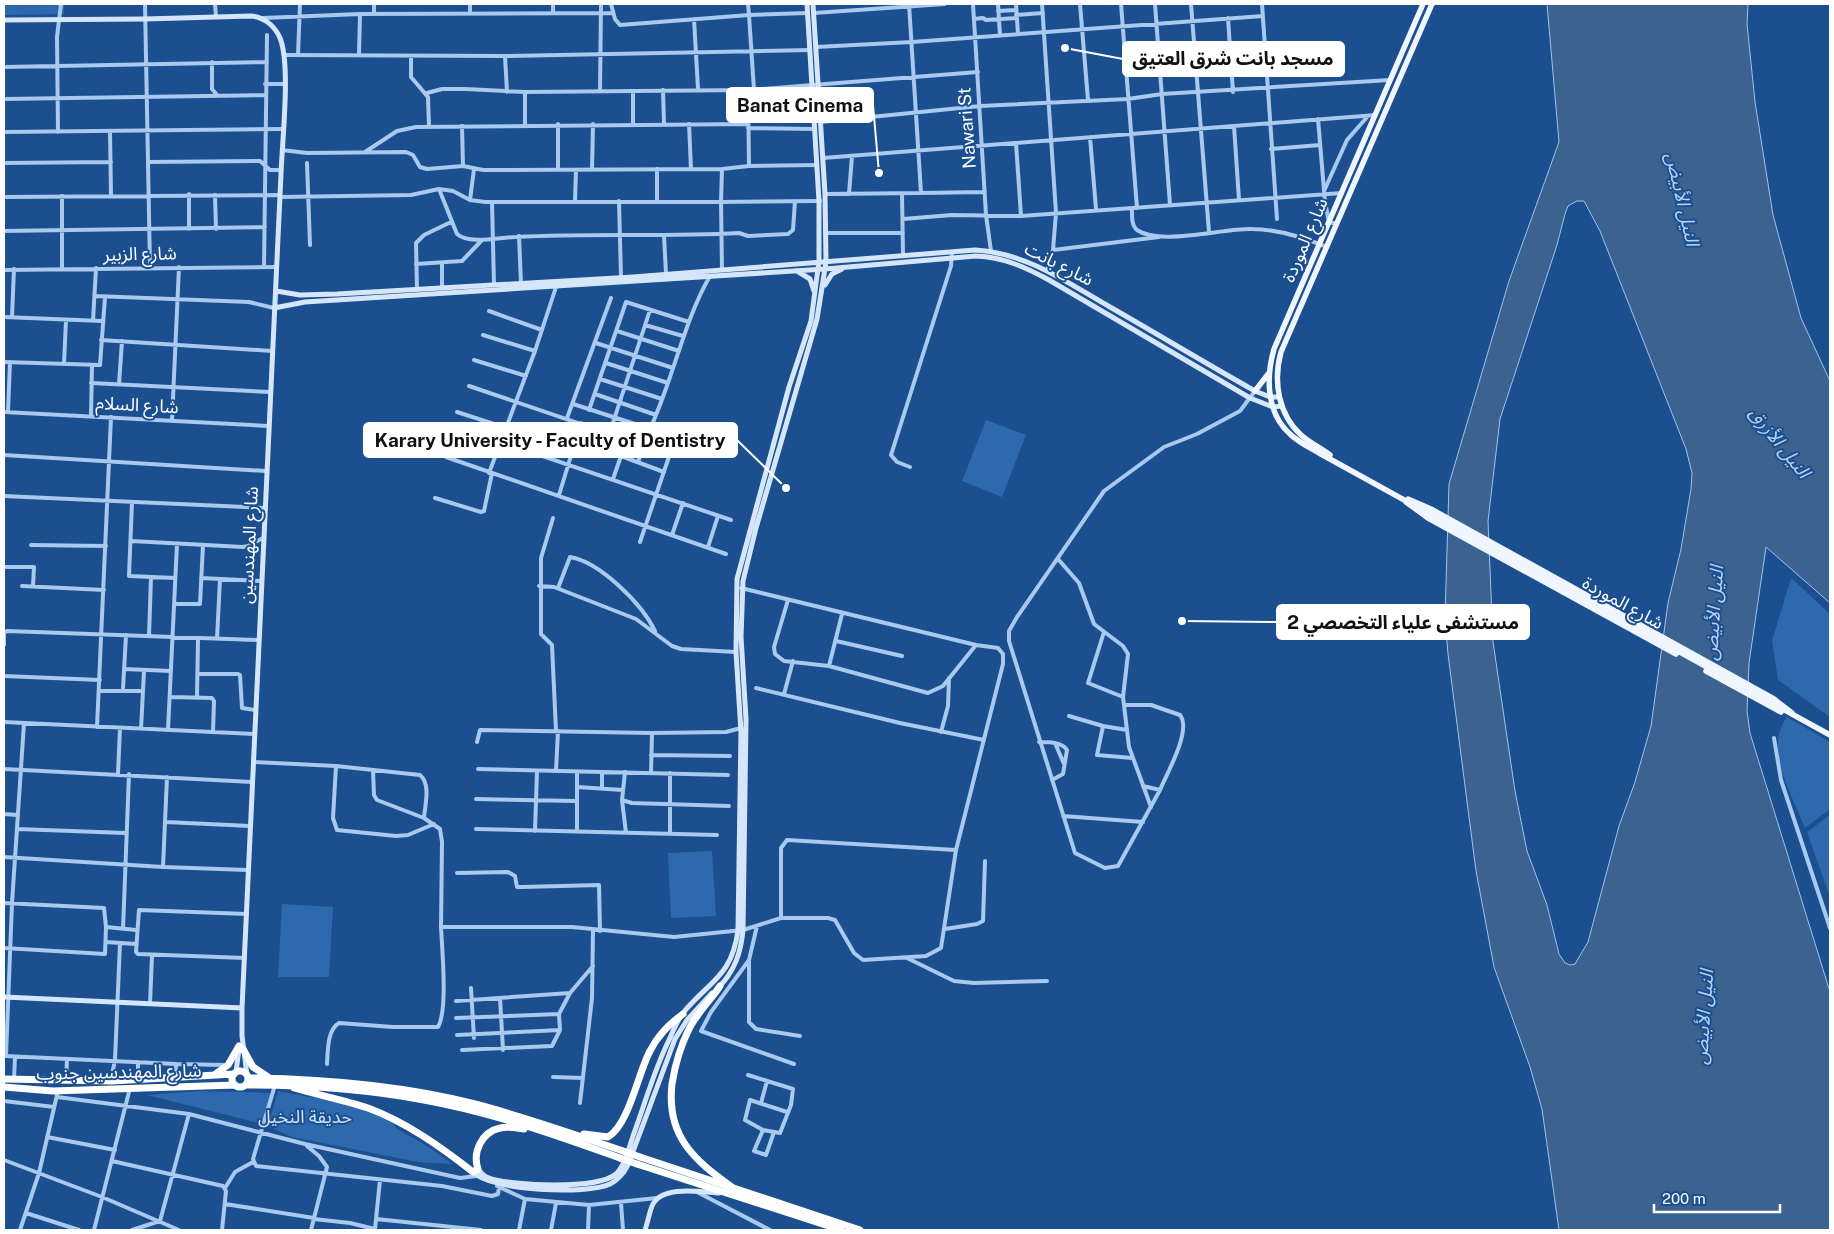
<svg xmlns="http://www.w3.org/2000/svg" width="1834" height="1234" font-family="'Public Sans','Noto Sans Arabic',sans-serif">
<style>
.green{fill:#2e69ad}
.water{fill:#3c6290;stroke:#9cc4f0;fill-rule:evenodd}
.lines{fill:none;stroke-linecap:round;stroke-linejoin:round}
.street{stroke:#a9c9ee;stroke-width:4}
.secondary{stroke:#d6e6fa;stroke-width:5}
.primary{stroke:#f0f6ff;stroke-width:5.5}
.highway{stroke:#fff;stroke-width:7}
.highway-bridge{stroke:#fff;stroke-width:7}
.labels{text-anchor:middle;stroke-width:4;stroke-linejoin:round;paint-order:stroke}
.street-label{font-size:18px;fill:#fff;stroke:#1b4f8f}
.park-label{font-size:18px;fill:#cfe3fa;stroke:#1b4f8f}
.water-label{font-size:19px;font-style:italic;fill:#b5d3f5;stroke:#1b4f8f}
.leader{fill:none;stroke:#fff;stroke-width:2}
.callout-dot{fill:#fff;stroke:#1b4f8f;stroke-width:2}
.callout{fill:#fff;stroke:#fff;stroke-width:2}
.callout-label{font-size:19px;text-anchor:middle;font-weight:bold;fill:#111}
</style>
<rect width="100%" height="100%" fill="#1b4f8f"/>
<path class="green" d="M4 4H64V14L4 15Z
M986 420 1026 435 1002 497 962 481Z
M1791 578 1830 614V717L1778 680 1772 641Z
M1787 717 1830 742V809L1805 828C1793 797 1763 748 1787 717Z
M1830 815V897L1807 832Z
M712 851 716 916 671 918 668 853Z
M282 904 333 907 329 977H278Z
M199 1091 271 1093 263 1124 147 1095Z
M278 1091 352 1105 392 1121 396 1128 432 1149 452 1164 418 1162 292 1137 268 1126Z"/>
<path class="water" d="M1547 4H1748L1747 24 1755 102 1773 215 1801 318 1830 381V603L1766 547 1749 663 1747 711 1750 733 1830 992V1230H1559L1542 1109 1530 1067 1494 967 1476 871 1448 654 1445 618 1449 484 1509 281 1559 142ZM1577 201H1584L1600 231 1686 449 1692 473 1691 489 1681 549 1668 603 1651 726 1635 782 1619 826 1588 942 1575 964 1570 965 1565 963 1559 954 1547 905 1527 851 1515 791 1493 642 1488 521 1500 419 1557 245 1565 214 1568 206Z"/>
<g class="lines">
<path class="street" d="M145 4 150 267
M215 4 216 16
M470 4V13
M553 4V13
M611 4 615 19 620 25 749 15 754 90
M748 4 749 15 807 13
M909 4 921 193 985 192
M973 4 986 215 991 251
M998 4 1000 35
M1016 4 1018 34
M1042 4 1056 213 1053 250 1047 271
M1080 4 1088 100
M1121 4 1137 208
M1155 4 1170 205
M1191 4 1209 232
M1262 4 1277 219
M998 11 1016 10
M814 13 945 4
M374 14V4
M1016 15 1043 13
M263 18 360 14 613 13
M1228 18 1233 92
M694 19 698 89
M974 19 983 18 986 20 1017 18
M816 47 912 42 1263 16
M284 55 505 56 810 50
M298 55 300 4
M359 55 360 14
M411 56V77L428 97 429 126
M505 56 507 92
M212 62V89L217 95
M4 67 267 62
M265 84H284
M663 90 664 124
M748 90 749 166
M600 91 601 4
M427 93 442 89H466L525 92 748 90 978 72
M4 99 265 95
M1318 119 1325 202 1329 222 1337 224
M821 122 980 106 1128 99 1162 94 1390 80
M633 123V91
M689 124 691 169
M525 125V92
M462 126 463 166
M1234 126 1239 200
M748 128 815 129
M110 131 111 195
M4 132 283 129
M58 132 57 37 61 4
M1090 137 1096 209
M1016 143 1021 216
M1271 149 1320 145
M282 150 307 153 406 152 413 155 420 167 427 169 463 166 483 170 722 169 749 166 817 165
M365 152 397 131 416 127 748 124
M823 158 1376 115
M148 162 260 161 270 170H281
M4 163 111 162
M307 163 310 245
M558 170V124
M592 170 593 124
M439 189 457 234C470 245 500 237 516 237 590 233 665 237 739 233L748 236 788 234 793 230 795 201
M1324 191 1347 140 1368 116
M902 193 903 255
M189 194V229
M825 194 921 193
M849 194 852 156
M215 195 216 229
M4 197 280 195
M280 197 411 195 439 189 453 191 470 200 485 202H721L722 169
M470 200 474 169
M575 201 576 170
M619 201 621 277
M657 201V169
M492 202 494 285
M1132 208C1132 215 1131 225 1137 230 1160 246 1223 228 1252 229 1275 229 1305 238 1327 247
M903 219 952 215 1021 216 1342 193
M4 231 265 227
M826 233H903
M664 235 666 274
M519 236 521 283
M1053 250 1159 237
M416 264 462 261 482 240
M264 267 267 35
M62 268V196
M4 270 276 267
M722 270 721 202 820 201
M442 288V263
M417 289 416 243 424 235 451 222
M95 296 249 302 274 308
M489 311 542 330
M4 317 102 321
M12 317 14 269
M93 321 96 268
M645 325 683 336
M617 331 679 351
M483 335 535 351
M101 340 272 351
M596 343 673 368
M474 360 526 376
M4 362 100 365 105 297
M606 363 668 383
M64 364 66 320
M600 379 662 399
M91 383 270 392
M119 384 122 341
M469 386 669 454
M595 394 656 415
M573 404 709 448
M589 410 626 302 689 322
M4 412 268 426
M8 412 10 362
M457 412 572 449
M91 416 92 365
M567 418 611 298
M172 420 179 267
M454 426 731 520
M575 439 664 472
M604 450 650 310
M4 455 266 471
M446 457 726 554
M638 462C645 439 656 417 664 394 679 354 689 312 710 276
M910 467 897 462 891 455 951 266 952 252
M489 473 535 351 557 284
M613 479 621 456
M559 495 581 423
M4 496 265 508
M435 498 481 512 484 511 492 473
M132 502 129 576 175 578
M553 518 541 558V634L552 645 556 731
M672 535 683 503
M131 541 243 547 248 546 263 538
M640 542 675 439
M31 545 106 546
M708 547 718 516
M1058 559 1079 583 1094 624 1123 646 1128 654 1123 697 1129 747 1151 807
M4 567H34L33 586
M201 578 261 581
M22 586 104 590
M539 586 554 587 636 619 672 646 681 649 736 652
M558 588 570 557C600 562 642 604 655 631
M741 588 976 645 998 648 1003 654V664L956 850 941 948 926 956 863 960 854 953 835 920 828 918H781
M788 600 774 647 775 654 784 661 829 666 928 693 943 686 976 645
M174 604H200L203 545
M1104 632 1088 683 1123 697
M149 636 151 577
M217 639 220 579
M836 641 902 656
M4 645V633L7 631 259 640
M829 666 842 614
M124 669 171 671
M198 674H238L240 675 242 708 255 710
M4 676 100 680
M756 688 900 723 984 740
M123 689 126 635
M99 691H143
M784 694 793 661
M170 697 212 698 214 701 213 732
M197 697 198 639
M1124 705H1151L1180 715C1192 730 1167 773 1160 790
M1069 716 1103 726 1097 755 1132 758
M4 722 254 734
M1103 726 1127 730
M97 727 111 417
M141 729 144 671
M168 730 177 544
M941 732 948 706 949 678
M1774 738 1781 780 1830 928
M477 742 480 730 652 733 726 732 741 728
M1039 742C1049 742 1062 742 1067 750L1063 774 1052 780
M1055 743 1064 764
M651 755 730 756
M253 762 336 766 420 775C431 784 425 805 424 818
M336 766 333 818 337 830 396 836 408 835 434 824
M4 769 252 782
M478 769 728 775
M373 770 374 795 377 800 424 818 440 829 442 842 441 927H572L674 937 743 930 781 918V848L787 840 956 850
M556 771 558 731
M625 772 622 800 626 833
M651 773 652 733
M670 773V834
M118 774 120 728
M1143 786 1160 790 1118 866 1105 868 1075 853 1009 641V631L1017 617 1104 491 1164 447 1197 434 1240 411 1255 391
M577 787 623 790
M602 789V773
M476 799 577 801
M622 800 632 803 729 806
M4 814 18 815
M1063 816 1143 822
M166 822 250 826
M17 829 125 833
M476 829 717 835
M535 831 537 771
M577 831V772
M4 857 163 867 248 870
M163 867 167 777
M457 873 508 872 515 876 517 887H522L599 885 600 931
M4 903 104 908 106 927 105 954 4 948
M757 926 749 960 711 1012 701 1031 794 1064
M106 927 136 930
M123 929 129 774
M945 929 977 924 983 921 985 861
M106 942 136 944
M245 958 138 954 136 952 139 910 247 914
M907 958 954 981 974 983 1047 981
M749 961V1022L756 1029 800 1036
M471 988 474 1038
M500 998 503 1050
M456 1001 570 993 593 966
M150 1004 152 955
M456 1018 559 1014 570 993
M457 1035 560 1030 559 1014
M462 1050 552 1046 560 1030
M5 1056 176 1064 175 1078
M6 1056 12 903 24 723
M176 1064 226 1065
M327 1064C328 1051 327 1030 339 1023L393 1027H438C448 1010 442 949 441 927
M748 1075 793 1089 791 1105 780 1133 763 1130 745 1120 750 1100 787 1112
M553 1077 583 1078
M14 1079 15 1057
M138 1079V1062
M111 1080 115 1060 120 943
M66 1081 67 1059
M275 1085 253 1159 256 1166 442 1186 492 1196 498 1194 499 1187
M57 1097 189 1114 305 1144 460 1178 476 1176
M4 1101 54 1107
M580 1103 592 998 593 930
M761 1103 767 1081
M763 1130 754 1151 766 1155 774 1132
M47 1137 115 1150
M307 1146 319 1156 327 1167 311 1230
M4 1160 102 1197 179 1230
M112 1161 223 1186 226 1191 222 1230
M497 1186 525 1199 519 1230
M225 1188 235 1172 253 1162
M697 1192 770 1230
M525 1199 589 1205 657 1198
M621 1203 623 1230
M225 1204 314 1218
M26 1213 79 1230
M314 1219 350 1223 375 1229 380 1180
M376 1219 481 1230
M20 1230 39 1173 57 1095
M94 1230 130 1088
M132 1230 160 1221 189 1114
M551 1230 556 1203
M588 1230 589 1205"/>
<path class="secondary" d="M4 20 145 19 251 16C264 17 275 26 280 38 291 65 282 142 281 174L242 1008V1036L247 1075
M797 271 810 279 814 291
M825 285 832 274 842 269
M276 291 300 295 337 294 633 277 975 250C1027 253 1066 282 1110 307 1159 335 1207 364 1255 391L1270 397H1279
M274 308 305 302 825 269 976 256C1003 257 1025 267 1049 280L1250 398 1273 407 1282 406
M718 988C735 971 741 952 743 930L746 719 741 637 743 581 756 528 817 319 826 262 825 194 813 4
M4 997 242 1008
M236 1072 239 1049
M478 1169C481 1173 484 1177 489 1178 513 1186 597 1190 616 1174 625 1165 629 1148 633 1136 645 1104 654 1070 669 1040 673 1031 677 1021 683 1013 709 981 732 977 738 930L741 732 736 652 737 579 789 387 811 321 819 261V201L807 4
M473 1172C491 1191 587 1195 610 1184 618 1180 624 1173 628 1165L675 1039 687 1020 712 993
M645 1230C648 1222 649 1212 653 1204 663 1185 701 1192 719 1193"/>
<path class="primary" d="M1423 4 1274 349C1266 377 1266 413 1290 434 1298 442 1309 447 1319 453L1830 735
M1255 391 1269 373
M1330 455C1321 448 1310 443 1301 435 1278 414 1273 381 1281 352L1432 4
M1408 499 1431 509 1774 699 1792 713
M1406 502 1428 518 1676 654
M1706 671 1781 712"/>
<path class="highway" d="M720 986C710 1001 697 1013 689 1029 680 1047 675 1065 672 1084 666 1136 694 1160 732 1187
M243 1049 253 1067 268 1077
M232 1079a8 8 0 1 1 16 0a8 8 0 1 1-16 0Z
M214 1075 228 1065 239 1046
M249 1078C325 1079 400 1085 475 1104 525 1117 574 1134 623 1151
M4 1079 111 1081 234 1074
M247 1085C306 1085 365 1089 424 1100 491 1112 556 1135 620 1158
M4 1087 53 1091 235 1085
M294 1088C318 1095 344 1100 368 1108 406 1122 441 1147 473 1172L478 1169C472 1152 482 1132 500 1128 508 1126 517 1128 524 1129
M584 1134 608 1137C629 1125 638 1073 650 1051 658 1035 669 1024 683 1014
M640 1157 860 1230
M637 1164 841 1230"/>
<path class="highway-bridge" d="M623 1151 640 1157
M620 1158 637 1164"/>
</g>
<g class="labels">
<g class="street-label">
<text transform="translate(967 128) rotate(-94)" y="6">Nawari St</text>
<text transform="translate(1305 240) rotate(-67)" y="6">شارع الموردة</text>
<text transform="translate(140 254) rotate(-1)" y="6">شارع الزبير</text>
<text transform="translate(1059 264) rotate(27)" y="6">شارع بانت</text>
<text transform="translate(137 405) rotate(3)" y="6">شارع السلام</text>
<text transform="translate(249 545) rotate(-87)" y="6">شارع المهندسين</text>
<text transform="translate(1623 603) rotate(29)" y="6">شارع الموردة</text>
<text transform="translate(119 1072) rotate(-1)" y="6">شارع المهندسين جنوب</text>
</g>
<g class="park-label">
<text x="305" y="1123">حديقة النخيل</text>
</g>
<g class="water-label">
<text transform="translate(1683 199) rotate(77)" y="7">النيل الأبيض</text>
<text transform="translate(1780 442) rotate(51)" y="7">النيل الأزرق</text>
<text transform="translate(1713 613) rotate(-86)" y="7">النيل الأبيض</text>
<text transform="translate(1703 1017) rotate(-86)" y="7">النيل الأبيض</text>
</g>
</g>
<path class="leader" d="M1065 48L1123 59M879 173L873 105M786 488L737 440M1182 621L1277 622"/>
<g class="callout-dot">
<circle cx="1065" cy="48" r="5"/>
<circle cx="879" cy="173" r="5"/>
<circle cx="786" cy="488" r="5"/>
<circle cx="1182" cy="621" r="5"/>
</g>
<g class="callout">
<rect x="1123" y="42" width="221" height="34" rx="5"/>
<rect x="727" y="88" width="146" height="34" rx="5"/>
<rect x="364" y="423" width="373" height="34" rx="5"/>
<rect x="1277" y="605" width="252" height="34" rx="5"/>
</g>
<g class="callout-label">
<text x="1233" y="65">مسجد بانت شرق العتيق</text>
<text x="800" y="112">Banat Cinema</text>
<text x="550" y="447">Karary University - Faculty of Dentistry</text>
<text x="1403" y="629">مستشفى علياء التخصصي 2</text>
</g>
<rect width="1834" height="1234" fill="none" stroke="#ffffff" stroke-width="10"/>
<path d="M1654 1204v8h126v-8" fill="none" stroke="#ffffff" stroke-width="2.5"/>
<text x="1662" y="1204" font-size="15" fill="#ffffff" stroke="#1b4f8f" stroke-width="4" paint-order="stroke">200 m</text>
</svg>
